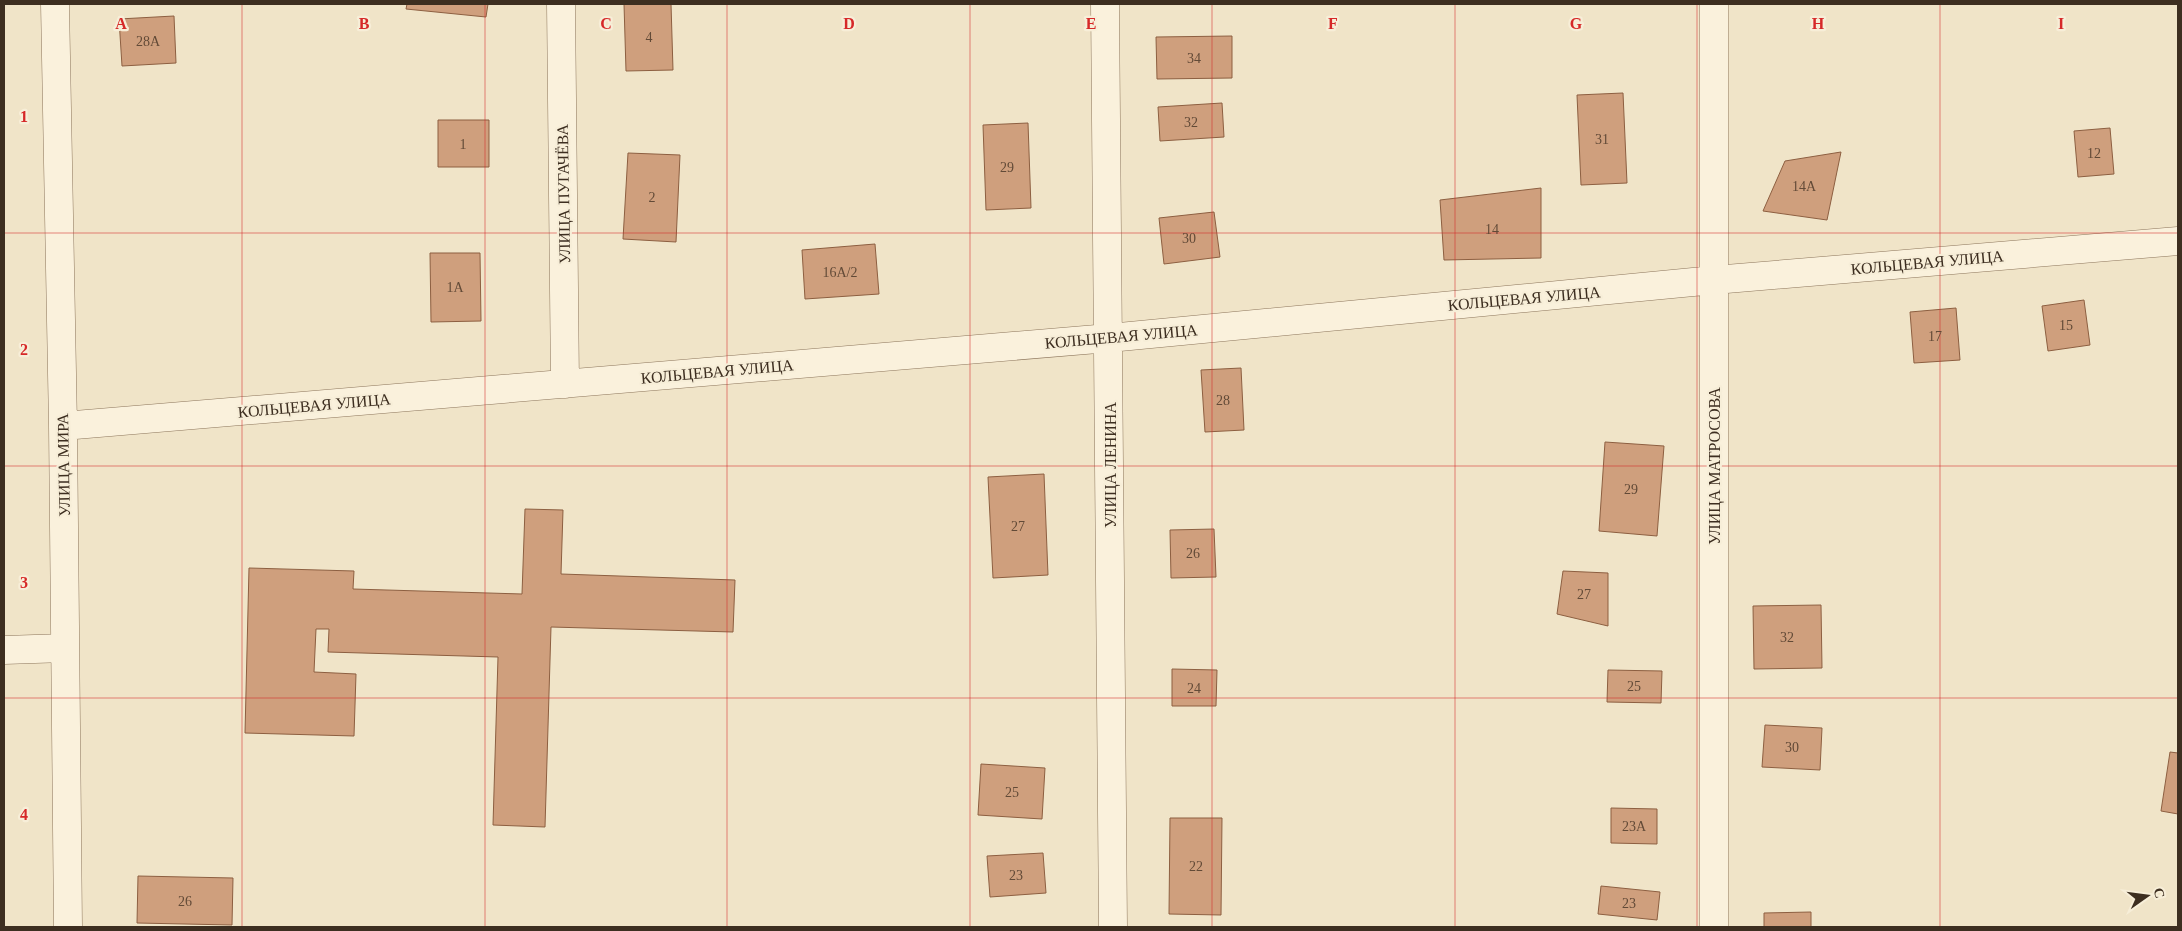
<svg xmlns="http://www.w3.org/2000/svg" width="2182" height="931" font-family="Georgia,serif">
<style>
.building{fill:#cf9f7d;stroke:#8d5f41}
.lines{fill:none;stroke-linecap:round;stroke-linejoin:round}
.minor-casing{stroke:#8d765c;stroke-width:29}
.minor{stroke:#faf1dc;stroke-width:28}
.grid{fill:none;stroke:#d62828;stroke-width:1;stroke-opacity:0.55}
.labels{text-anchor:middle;stroke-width:4.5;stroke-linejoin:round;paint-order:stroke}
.number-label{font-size:14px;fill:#624a37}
.street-label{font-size:16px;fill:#3d2e20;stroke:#f7eed8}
.grid-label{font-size:16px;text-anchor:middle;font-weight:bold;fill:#d62828;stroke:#f7eed8;stroke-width:4.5;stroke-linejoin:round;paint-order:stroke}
</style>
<rect width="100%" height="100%" fill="#f0e4c8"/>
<path class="building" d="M407 4H488L486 17 406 9Z
M624 4H671L673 70 626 71Z
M174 16 176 63 122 66 119 19Z
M1232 36V78L1157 79 1156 37Z
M1623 93 1627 183 1581 185 1577 95Z
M1222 103 1224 137 1160 141 1158 107Z
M438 120H489V167H438Z
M1028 123 1031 208 986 210 983 125Z
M2110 128 2114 174 2078 177 2074 131Z
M1841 152 1827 220 1763 211 1785 161Z
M628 153 680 155 676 242 623 239Z
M1541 188V258L1444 260 1440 200Z
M1214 212 1220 257 1164 264 1159 218Z
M875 244 879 294 805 299 802 250Z
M430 253H480L481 321 431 322Z
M2084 300 2090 345 2048 351 2042 306Z
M1956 308 1960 360 1914 363 1910 312Z
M1241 368 1244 430 1205 432 1201 370Z
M1605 442 1664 446 1657 536 1599 531Z
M1044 474 1048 575 993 578 988 477Z
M525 509 563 510 561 574 735 580 733 632 551 627 545 827 493 825 498 657 328 652 329 629H316L314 672 356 674 354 736 245 733 249 568 354 571 353 589 522 594Z
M1214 529 1216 577 1171 578 1170 530Z
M1563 571 1608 573V626L1557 614Z
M1821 605 1822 668 1754 669 1753 606Z
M1172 669 1217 670 1216 706H1172Z
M1608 670 1662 671 1661 703 1607 702Z
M1765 725 1822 728 1820 770 1762 767Z
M2170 752 2178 753V814L2161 811Z
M981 764 1045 768 1042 819 978 815Z
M1611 808 1657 809V844L1611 843Z
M1170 818H1222L1221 915 1169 914Z
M1043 853 1046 893 990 897 987 856Z
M138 876 233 878 232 925 137 923Z
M1601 886 1660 892 1657 920 1598 914Z
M1811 912V927H1764V913Z"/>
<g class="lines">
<g class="minor-casing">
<path id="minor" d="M55 4 63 426 68 927
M561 4 565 384
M1105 4 1113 927
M63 426 1109 338 1714 280 2178 241
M4 650 65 648
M1714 927V4"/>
</g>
<use href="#minor" class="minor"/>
</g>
<path class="grid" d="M242 4V927M485 4V927M727 4V927M970 4V927M1212 4V927M1455 4V927M1697 4V927M1940 4V927M4 233H2178M4 466H2178M4 698H2178"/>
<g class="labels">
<g class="number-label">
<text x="649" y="42">4</text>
<text x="148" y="46">28А</text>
<text x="1194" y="63">34</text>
<text x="1191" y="127">32</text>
<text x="1602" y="144">31</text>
<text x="463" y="149">1</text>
<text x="2094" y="158">12</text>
<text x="1007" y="172">29</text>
<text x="1804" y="191">14А</text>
<text x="652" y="202">2</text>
<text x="1492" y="234">14</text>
<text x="1189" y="243">30</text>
<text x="840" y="277">16А/2</text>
<text x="455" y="292">1А</text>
<text x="2066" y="330">15</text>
<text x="1935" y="341">17</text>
<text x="1223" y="405">28</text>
<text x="1631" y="494">29</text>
<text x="1018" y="531">27</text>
<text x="1193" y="558">26</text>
<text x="1584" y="599">27</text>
<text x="1787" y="642">32</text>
<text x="1634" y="691">25</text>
<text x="1194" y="693">24</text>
<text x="1792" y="752">30</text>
<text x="1012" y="797">25</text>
<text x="1634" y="831">23А</text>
<text x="1196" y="871">22</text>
<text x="1016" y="880">23</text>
<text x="185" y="906">26</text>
<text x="1629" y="908">23</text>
</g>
<g class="street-label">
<text transform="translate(563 194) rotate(-91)" y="6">УЛИЦА ПУГАЧЁВА</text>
<text transform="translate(1927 262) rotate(-5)" y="6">КОЛЬЦЕВАЯ УЛИЦА</text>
<text transform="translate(1524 298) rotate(-5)" y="6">КОЛЬЦЕВАЯ УЛИЦА</text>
<text transform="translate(1121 336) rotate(-5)" y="6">КОЛЬЦЕВАЯ УЛИЦА</text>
<text transform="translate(717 371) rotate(-5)" y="6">КОЛЬЦЕВАЯ УЛИЦА</text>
<text transform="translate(314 405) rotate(-5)" y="6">КОЛЬЦЕВАЯ УЛИЦА</text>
<text transform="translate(63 465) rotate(-91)" y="6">УЛИЦА МИРА</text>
<text transform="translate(1110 465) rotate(-90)" y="6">УЛИЦА ЛЕНИНА</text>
<text transform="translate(1714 466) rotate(-90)" y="6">УЛИЦА МАТРОСОВА</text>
</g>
</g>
<g class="grid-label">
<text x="121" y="29">A</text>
<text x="364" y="29">B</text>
<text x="606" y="29">C</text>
<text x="849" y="29">D</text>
<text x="1091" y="29">E</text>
<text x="1333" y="29">F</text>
<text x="1576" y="29">G</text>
<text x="1818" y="29">H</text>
<text x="2061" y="29">I</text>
<text x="24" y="122">1</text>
<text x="24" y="355">2</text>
<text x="24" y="588">3</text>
<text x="24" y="820">4</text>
</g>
<rect width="2182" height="931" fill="none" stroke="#3d2e20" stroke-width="10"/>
<g transform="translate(2147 896) rotate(76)" stroke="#f7eed8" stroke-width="4" paint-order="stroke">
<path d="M0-4L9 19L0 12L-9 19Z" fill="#3d2e20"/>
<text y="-8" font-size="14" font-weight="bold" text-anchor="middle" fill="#3d2e20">С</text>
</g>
</svg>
